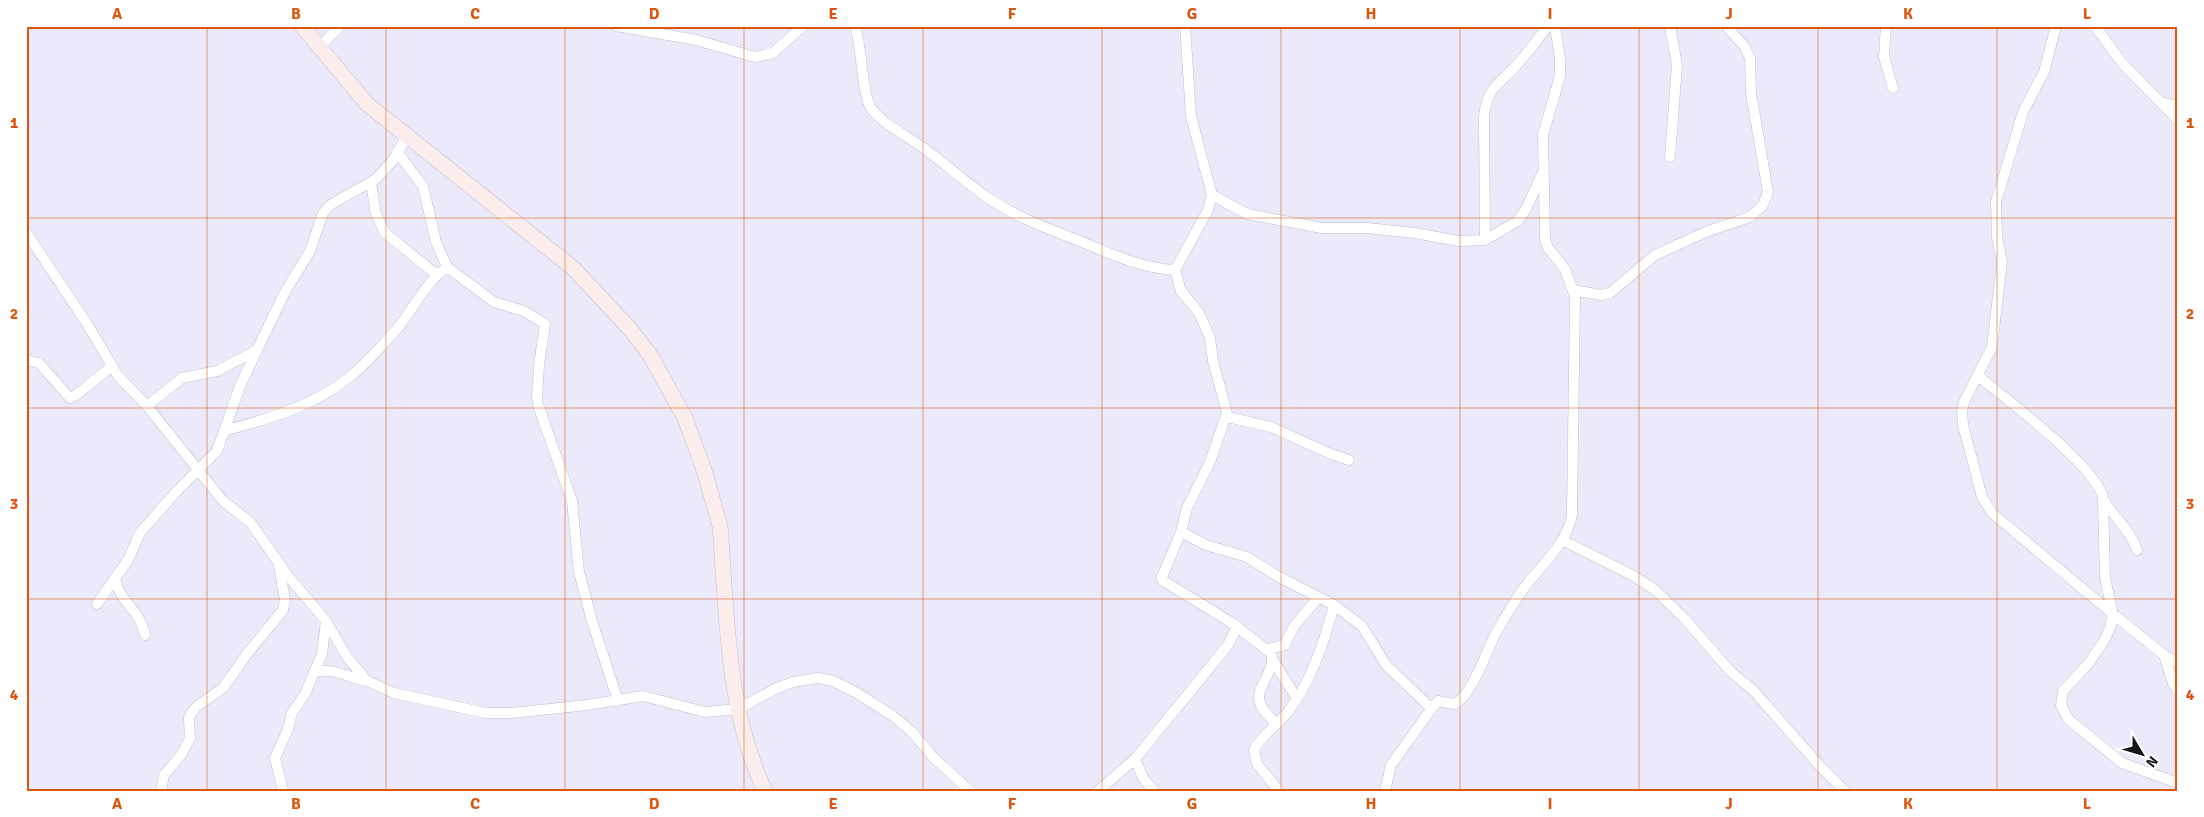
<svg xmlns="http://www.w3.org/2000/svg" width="2204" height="817" font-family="Signika,sans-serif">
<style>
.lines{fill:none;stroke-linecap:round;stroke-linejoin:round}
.minor-casing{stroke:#c2c0d0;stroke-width:11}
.secondary-casing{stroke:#c2c0d0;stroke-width:16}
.minor{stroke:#fff;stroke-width:10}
.secondary{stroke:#fbedeb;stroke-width:15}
.grid{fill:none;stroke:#de560d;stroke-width:1;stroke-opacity:0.55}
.neatline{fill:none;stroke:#de560d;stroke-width:2}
.grid-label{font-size:16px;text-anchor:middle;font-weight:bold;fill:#de560d}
</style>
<rect width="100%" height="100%" fill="#ebe9fa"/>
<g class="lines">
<g class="minor-casing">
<path id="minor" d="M616 26 696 40 755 57 773 53 803 26
M855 26C862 46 862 96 871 108 882 124 909 137 925 149 947 165 966 183 988 198 1016 217 1046 228 1077 240 1109 253 1140 268 1175 270
M1185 26 1191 116 1212 195 1208 210 1175 270 1181 291 1199 313 1210 338 1213 361 1227 413 1210 462 1187 508 1181 532 1162 577V580L1232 623 1271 653C1278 672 1249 690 1263 709 1267 715 1272 719 1277 724
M1670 26 1677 65 1670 157
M1886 26 1884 57 1893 88
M2056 26 2044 72 2023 112 1996 202 1997 237 2002 262 1992 347 1964 402 1962 412 1963 425 1982 497 1992 513 2113 614 2110 628 2105 639 2089 663 2063 691 2061 705 2068 719 2122 763 2178 783
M2095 26 2122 63 2178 120
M320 47 340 26
M2161 102 2178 106
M397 152 423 186 436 242 447 267 494 302 524 311 545 324 539 365 537 397 538 405 572 501 579 572 592 621 618 701
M371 183 376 214 385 233 437 275
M1212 195 1247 214 1322 228H1367L1415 233 1458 241 1485 240 1518 221 1527 207 1543 172
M26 232 86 322 118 376 147 406 223 501 250 522 288 576 326 621 347 657 367 681 394 693 486 713H512L587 705 643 696 705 712 738 709 777 688 793 682 818 678 833 681 857 693 893 716 912 732 934 758 970 791
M1485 240 1484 116C1488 87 1496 87 1514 68 1526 55 1537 40 1548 26
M1573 290 1601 295 1610 293 1655 255 1708 231 1750 217 1763 205 1768 192 1751 93 1750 58 1745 47 1726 26
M26 360 39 363 70 398 76 395 111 367
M1978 376C2005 398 2097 467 2103 498L2105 578 2113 614 2164 655 2173 683 2178 691
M147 406 182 378 217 371 257 350 285 292 310 251 323 213 330 205 376 179 394 159 407 136
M1227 417 1271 427 1331 454 1349 460
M226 430C270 419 315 405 351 376 368 362 383 344 397 329 414 308 425 283 447 267
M2103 499C2114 518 2130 529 2137 550
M1181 532 1206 545 1247 557 1279 577 1334 605 1362 626 1386 665 1432 709
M1562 540 1632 575 1654 589 1685 619 1731 672 1753 690 1819 765 1845 791
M115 578C119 602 140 609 145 635
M97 604 128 560 140 533 175 493 217 451 240 386 257 350
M1268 649 1285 645 1294 626 1318 598
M2164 655 2178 663
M1273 660 1297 699
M314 672C334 667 348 678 367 681
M1135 759 1143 778 1154 791
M161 791 164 775 181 755 190 738 189 718 191 714 196 707 223 688 247 654 283 610 285 600 279 566
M283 791 275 758 288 729 292 713 305 694 322 654 326 621
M1098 791 1135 759 1228 645 1237 627
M1279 791 1257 764 1254 750C1262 734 1280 724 1290 709 1312 680 1325 640 1334 605
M1385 791 1391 765 1435 704 1438 701 1454 704C1472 697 1486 651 1496 633 1505 618 1514 602 1524 588 1541 565 1567 544 1572 515L1575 297 1565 269 1548 248 1545 239 1543 135 1560 76V59L1555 26"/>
</g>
<g class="secondary-casing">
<path id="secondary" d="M302 26 367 104 573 268 630 329 650 355 685 418 705 473 720 526C727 614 726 709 765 791"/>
</g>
<use href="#minor" class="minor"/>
<use href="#secondary" class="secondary"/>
</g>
<path class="grid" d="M207 26V791M386 26V791M565 26V791M744 26V791M923 26V791M1102 26V791M1281 26V791M1460 26V791M1639 26V791M1818 26V791M1997 26V791M26 218H2178M26 408H2178M26 599H2178"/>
<rect width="2204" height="817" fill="none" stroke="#ffffff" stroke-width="55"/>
<g transform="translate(2142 754) rotate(128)" stroke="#ffffff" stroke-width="4" paint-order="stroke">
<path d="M0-4L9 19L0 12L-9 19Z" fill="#16151b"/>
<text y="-8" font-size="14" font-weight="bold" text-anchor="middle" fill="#16151b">N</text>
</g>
<rect x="28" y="28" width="2148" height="762" class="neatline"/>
<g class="grid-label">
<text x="117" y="19">A</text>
<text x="296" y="19">B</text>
<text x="475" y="19">C</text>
<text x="654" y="19">D</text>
<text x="833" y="19">E</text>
<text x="1012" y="19">F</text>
<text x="1192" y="19">G</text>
<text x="1371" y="19">H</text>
<text x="1550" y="19">I</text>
<text x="1729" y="19">J</text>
<text x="1908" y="19">K</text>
<text x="2087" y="19">L</text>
<text x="14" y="128">1</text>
<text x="2190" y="128">1</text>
<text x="14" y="319">2</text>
<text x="2190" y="319">2</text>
<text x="14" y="509">3</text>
<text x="2190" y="509">3</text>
<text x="14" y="700">4</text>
<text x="2190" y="700">4</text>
<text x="117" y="809">A</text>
<text x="296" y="809">B</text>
<text x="475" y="809">C</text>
<text x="654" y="809">D</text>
<text x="833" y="809">E</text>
<text x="1012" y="809">F</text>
<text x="1192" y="809">G</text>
<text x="1371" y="809">H</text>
<text x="1550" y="809">I</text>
<text x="1729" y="809">J</text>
<text x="1908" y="809">K</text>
<text x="2087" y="809">L</text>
</g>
</svg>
